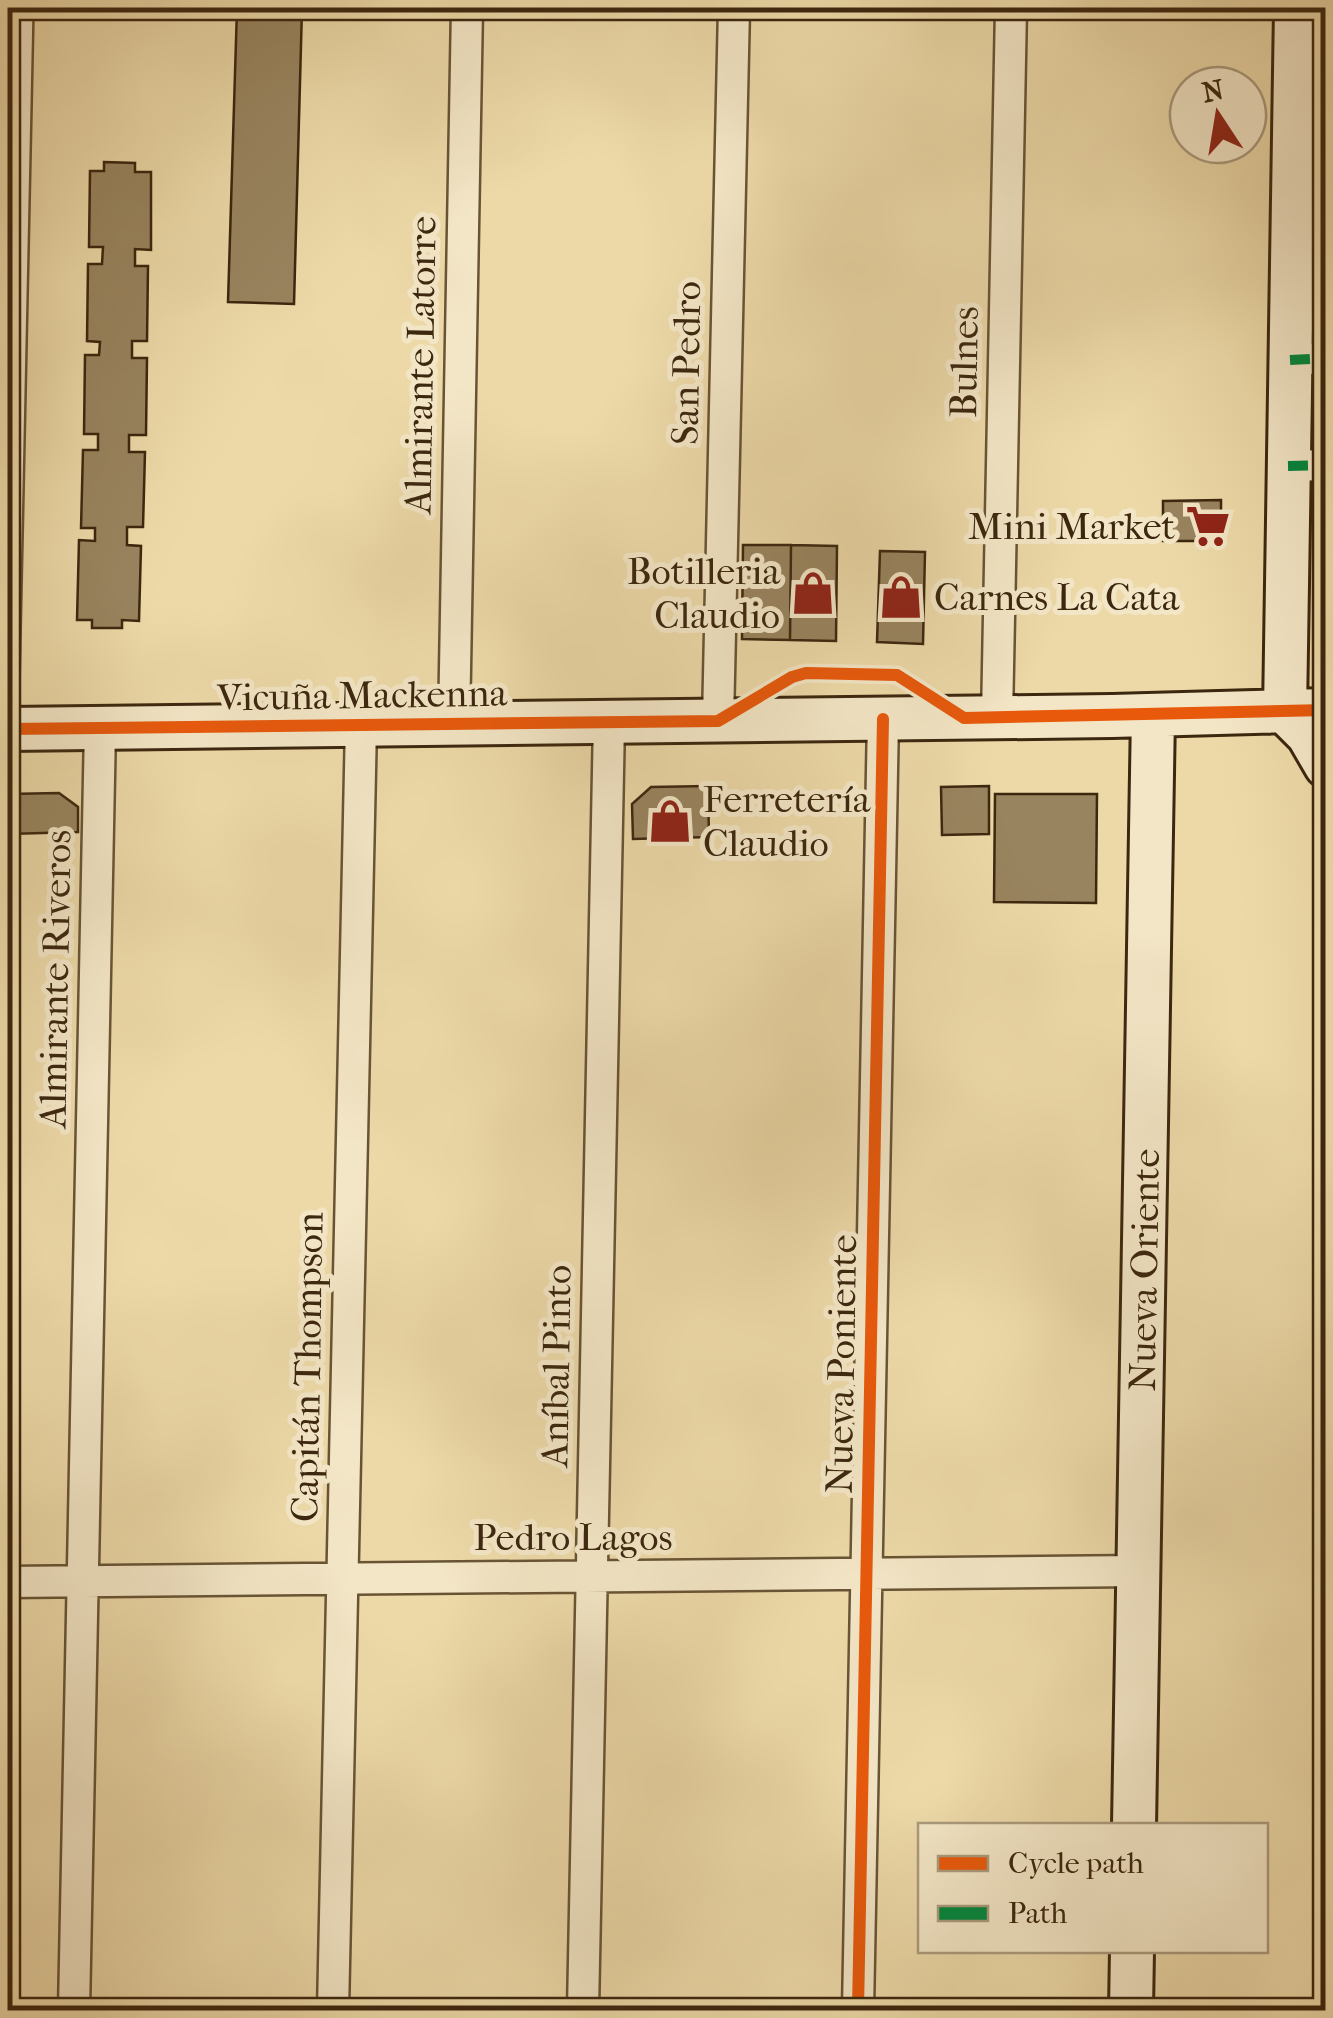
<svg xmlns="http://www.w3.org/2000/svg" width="1333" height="2018" font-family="'IM FELL French Canon',serif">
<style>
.building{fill:#98845f;stroke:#3c270f;stroke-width:2.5}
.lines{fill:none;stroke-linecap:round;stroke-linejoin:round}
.lane-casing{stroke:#685435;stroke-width:20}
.street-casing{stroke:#685435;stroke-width:35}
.secondary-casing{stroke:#3c270f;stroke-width:48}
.lane{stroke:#f3e6c6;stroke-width:15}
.street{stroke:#f3e6c6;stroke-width:30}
.secondary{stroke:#f3e6c6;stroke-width:42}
.quiet{stroke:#00873e;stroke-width:10;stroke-dasharray:20 10;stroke-linecap:butt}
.cycleway-casing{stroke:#f3e6c6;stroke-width:19}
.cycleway{stroke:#e8590c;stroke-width:12}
.labels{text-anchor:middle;stroke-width:10;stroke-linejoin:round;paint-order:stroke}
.street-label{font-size:38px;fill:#3c270f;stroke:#f3e6c6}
.poi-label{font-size:38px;fill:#3c270f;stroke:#f3e6c6;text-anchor:end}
</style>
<rect width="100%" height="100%" fill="#edd9a8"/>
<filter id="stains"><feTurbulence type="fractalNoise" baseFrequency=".002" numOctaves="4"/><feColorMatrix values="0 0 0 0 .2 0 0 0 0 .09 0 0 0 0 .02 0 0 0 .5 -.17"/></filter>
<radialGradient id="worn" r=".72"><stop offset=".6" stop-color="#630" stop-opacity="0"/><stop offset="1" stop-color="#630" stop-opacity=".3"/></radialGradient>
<path class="building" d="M237 8H302L294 304 228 302Z
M104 162 135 163V172H151V250L135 249V266H148L147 341H132V358H147L146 435H129V452H145L143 527H127V545L141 546 139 621 122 620V628H92V620H77L79 540 95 541V528H81L83 450H98V434H84L85 355H99L100 342 87 341 88 264H102L103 247H89L90 171H104Z
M1221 500V541H1163V501Z
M743 545H791L790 640 742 639Z
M791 545 837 546 836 641 790 640Z
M880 551 925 552 923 644 877 642Z
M708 786 709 837 633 839 632 804 651 787Z
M989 786V834L942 835 941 787Z
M59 793 78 807V832L8 834V794Z
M995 794H1097L1096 903 994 902Z"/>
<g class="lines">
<g class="lane-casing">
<path id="lane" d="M10 725 25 8"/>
</g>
<g class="street-casing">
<path id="street" d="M1290 360 1326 358
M1288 466 1326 465
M997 718 1011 8
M718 721 734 8
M454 724 467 8
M8 1582 1139 1571
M74 2010 100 728
M333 2010 361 725
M583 2010 609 722
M858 2010 883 719"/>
</g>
<g class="secondary-casing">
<path id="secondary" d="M1285 712 1296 8
M1285 712 1308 735 1326 766
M8 729 1112 716 1326 710
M1134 1826 1153 715
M1131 2010 1132 1950"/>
</g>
<use href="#lane" class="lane"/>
<use href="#street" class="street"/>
<use href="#secondary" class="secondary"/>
<path class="quiet" d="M1290 360 1326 358
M1288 466 1326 465"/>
<g class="cycleway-casing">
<path id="cycleway" d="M8 729 718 721 792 677 806 673 897 675 964 718 1326 710
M858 2010 883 719"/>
</g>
<use href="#cycleway" class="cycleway"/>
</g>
<defs>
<g id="supermarket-bare" transform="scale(3.45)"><path d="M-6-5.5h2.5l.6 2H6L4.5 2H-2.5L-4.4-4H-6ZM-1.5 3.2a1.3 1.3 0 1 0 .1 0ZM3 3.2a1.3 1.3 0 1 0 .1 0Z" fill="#8f2418" stroke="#f3e6c6" stroke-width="2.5" paint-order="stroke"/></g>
<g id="shop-bare" transform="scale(3.45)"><path d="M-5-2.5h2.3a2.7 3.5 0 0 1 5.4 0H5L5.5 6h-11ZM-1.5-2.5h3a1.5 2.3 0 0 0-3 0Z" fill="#8f2418" stroke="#f3e6c6" stroke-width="2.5" paint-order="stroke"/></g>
</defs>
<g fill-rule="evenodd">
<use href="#supermarket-bare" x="1208" y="526"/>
<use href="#shop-bare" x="813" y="593"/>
<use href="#shop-bare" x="901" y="597"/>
<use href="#shop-bare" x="670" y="821"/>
</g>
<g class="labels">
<g class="street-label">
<text transform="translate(964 362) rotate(-89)" y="13">Bulnes</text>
<text transform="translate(686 363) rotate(-89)" y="13">San Pedro</text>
<text transform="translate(420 365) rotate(-89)" y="13">Almirante Latorre</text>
<text transform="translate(362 695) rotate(-1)" y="13">Vicuña Mackenna</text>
<text transform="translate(55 979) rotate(-89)" y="13">Almirante Riveros</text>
<text transform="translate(1144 1270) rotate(-89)" y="13">Nueva Oriente</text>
<text transform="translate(841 1364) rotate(-89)" y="13">Nueva Poniente</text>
<text transform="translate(556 1366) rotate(-89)" y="13">Aníbal Pinto</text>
<text transform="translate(307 1367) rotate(-89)" y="13">Capitán Thompson</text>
<text x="573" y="1550">Pedro Lagos</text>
</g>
<g class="poi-label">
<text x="1175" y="539">Mini Market</text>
<text x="780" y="584">Botilleria<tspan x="780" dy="44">Claudio</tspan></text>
<text x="934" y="610" text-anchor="start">Carnes La Cata</text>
<text x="703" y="812" text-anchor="start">Ferretería<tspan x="703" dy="44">Claudio</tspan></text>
</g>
</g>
<rect width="1333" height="2018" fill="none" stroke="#edd9a8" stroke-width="40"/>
<rect x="10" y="10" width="1313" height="1998" fill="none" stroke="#3c270f" stroke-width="5"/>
<rect x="20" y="20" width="1293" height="1978" fill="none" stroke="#3c270f" stroke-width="2.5"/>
<rect x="918" y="1823" width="350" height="130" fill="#f3e6c6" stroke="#aa9a7d" stroke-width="2.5"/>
<rect x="938" y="1856" width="50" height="15" fill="#e8590c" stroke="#aa9a7d" stroke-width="2.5"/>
<text x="1008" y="1873" font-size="30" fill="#3c270f">Cycle path</text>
<rect x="938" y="1906" width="50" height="15" fill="#00873e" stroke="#aa9a7d" stroke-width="2.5"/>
<text x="1008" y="1923" font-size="30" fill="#3c270f">Path</text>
<g transform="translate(1218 115) rotate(348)"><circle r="48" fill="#f3e6c6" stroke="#aa9a7d" stroke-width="2.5"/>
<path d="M0-8L18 38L0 25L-18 38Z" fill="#8f2418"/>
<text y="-15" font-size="28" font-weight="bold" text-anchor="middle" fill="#3c270f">N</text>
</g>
<rect width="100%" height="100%" filter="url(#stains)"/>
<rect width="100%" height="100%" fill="url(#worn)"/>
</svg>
